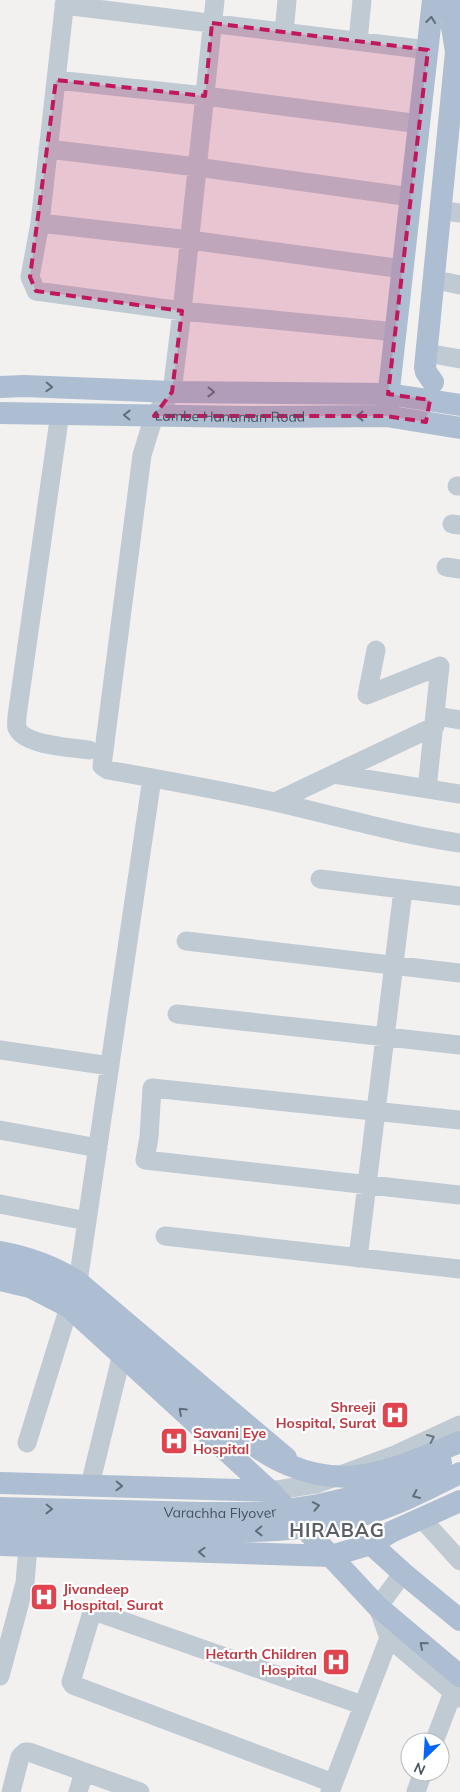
<svg xmlns="http://www.w3.org/2000/svg" width="460" height="1792" font-family="Mulish,sans-serif">
<style>
.lines{fill:none;stroke-linecap:round;stroke-linejoin:round}
.minor{stroke:#c0cad3;stroke-width:19}
.major{stroke:#adbed2;stroke-width:22}
.major-bridge{stroke:#adbed2;stroke-width:22}
.oneway{stroke:#606e7c}
.oneway2{stroke:#6b7782}
.marked{fill:#c2185b;fill-opacity:0.2;stroke:#c2185b;stroke-width:4;stroke-dasharray:10 6;stroke-linejoin:round}
.labels{text-anchor:middle;stroke-width:4.5;stroke-linejoin:round;paint-order:stroke}
.street-label{font-size:14px;fill:#465360;stroke:#fff}
.health-label{font-size:14px;font-weight:bold;fill:#be3a42;stroke:#fff;text-anchor:end}
.district-label{font-size:19px;font-weight:bold;letter-spacing:1px;fill:#5c6066;stroke:#fff}
</style>
<rect width="100%" height="100%" fill="#f3f0f0"/>
<g class="lines">
<path class="minor" d="M65 0 40 223 30 277 36 291 182 311 396 332
M215 0 182 311 172 392 154 416 142 455 102 766 108 770C164 780 219 790 275 802 337 816 397 834 460 843
M64 5 428 50
M284 32 287 0
M358 41 362 0
M56 80 205 96 420 124
M48 149 197 167 411 197
M453 212 460 213
M40 223 190 240 403 269
M446 282 460 285
M438 355 460 359
M60 413 17 716C17 720 16 725 17 728 25 746 71 747 89 750
M457 486H460
M452 524 460 525
M446 567 460 569
M376 650 367 695 440 666 427 789
M436 716 460 720
M334 774 460 794
M275 802 435 726
M320 879 460 896
M186 941 460 973
M177 1014 460 1045
M0 1050 110 1066
M460 1120 152 1088 149 1137 145 1160 460 1195
M0 1130 98 1148
M0 1204 87 1221
M165 1236 460 1269
M358 1258 403 890
M27 1443 69 1307 78 1282 152 778
M90 1485 122 1354
M270 1491 316 1484 395 1455 460 1425
M422 1519 460 1561
M403 1573 378 1607 389 1638 460 1698
M0 1676 25 1583 28 1546
M434 1742 453 1692
M333 1783 73 1685 71 1682 92 1612 94 1611 362 1705
M11 1792 20 1757 25 1752H29L140 1792
M78 1792 84 1772
M330 1792 389 1638
M416 1792 423 1772"/>
<g class="major">
<path d="M433 382 426 372 425 367 456 52 452 27 454 0"/>
<path d="M0 387 24 386 172 392 388 394 460 405"/>
<path d="M387 407 433 0"/>
<path id="s1" d="M0 413 246 417 386 416 460 428"/>
<path d="M0 1252C28 1257 54 1266 78 1282L286 1458"/>
<path d="M0 1280 30 1287 69 1307 270 1491 378 1607 460 1676"/>
<path d="M0 1483 270 1491"/>
<path d="M371 1544 403 1573 460 1620"/>
<path d="M0 1545 331 1556 371 1544 391 1532 460 1501"/>
</g>
<g class="major-bridge">
<path d="M0 1266C28 1269 52 1280 75 1295 116 1329 157 1364 197 1398 225 1422 254 1451 289 1465 307 1473 328 1477 348 1477 386 1475 425 1456 460 1442"/>
<path id="s2" d="M0 1508 203 1513H265L314 1506 358 1496 403 1482 441 1463"/>
<path d="M0 1526C53 1527 106 1529 159 1530 227 1532 297 1535 363 1515 397 1505 428 1489 460 1473"/>
</g>
</g>
<defs><path id="oneway-chevron" d="M-2-3.5L2.5 0L-2 3.5" fill="none" stroke-width="1.6" stroke-linecap="round" stroke-linejoin="round" transform="scale(1.25)"/></defs>
<g class="oneway">
<use href="#oneway-chevron" transform="translate(431 20) rotate(-84)"/>
<use href="#oneway-chevron" transform="translate(49 387) rotate(2)"/>
<use href="#oneway-chevron" transform="translate(211 392) rotate(1)"/>
<use href="#oneway-chevron" transform="translate(127 415) rotate(-179)"/>
<use href="#oneway-chevron" transform="translate(360 416) rotate(180)"/>
<use href="#oneway-chevron" transform="translate(182 1411) rotate(-137)"/>
<use href="#oneway-chevron" transform="translate(119 1486) rotate(2)"/>
<use href="#oneway-chevron" transform="translate(416 1495) rotate(155)"/>
<use href="#oneway-chevron" transform="translate(316 1506) rotate(-11)"/>
<use href="#oneway-chevron" transform="translate(49 1509) rotate(1)"/>
<use href="#oneway-chevron" transform="translate(259 1531) rotate(179)"/>
<use href="#oneway-chevron" transform="translate(202 1552) rotate(-178)"/>
<use href="#oneway-chevron" transform="translate(423 1645) rotate(-140)"/>
</g>
<use class="oneway2" href="#oneway-chevron" transform="translate(431 1438) rotate(-25)"/>
<path class="marked" d="M212 23 428 50 388 394 430 400 426 422 386 416H154L172 392 182 311 36 291 30 277 56 80 205 96Z"/>
<defs>
<g id="hospital-square" transform="scale(1.4375)"><rect x="-9" y="-9" width="18" height="18" rx="4" fill="#e0444e" stroke="#fff"/><path d="M-5-5h3v3.5h4V-5h3V5h-3V1.5h-4V5h-3Z" fill="#fff"/></g>
</defs>
<g fill-rule="evenodd">
<use href="#hospital-square" x="395" y="1415"/>
<use href="#hospital-square" x="174" y="1441"/>
<use href="#hospital-square" x="44" y="1597"/>
<use href="#hospital-square" x="336" y="1662"/>
</g>
<g class="labels">
<g class="street-label">
<text dy="5" stroke="none"><textPath href="#s1" startOffset="230">Lambe Hanuman Road</textPath></text>
<text dy="5" stroke="none"><textPath href="#s2" startOffset="220">Varachha Flyover</textPath></text>
</g>
<g class="health-label">
<text x="376" y="1412">Shreeji<tspan x="376" dy="16">Hospital, Surat</tspan></text>
<text x="193" y="1438" text-anchor="start">Savani Eye<tspan x="193" dy="16">Hospital</tspan></text>
<text x="63" y="1594" text-anchor="start">Jivandeep<tspan x="63" dy="16">Hospital, Surat</tspan></text>
<text x="317" y="1659">Hetarth Children<tspan x="317" dy="16">Hospital</tspan></text>
</g>
<g class="district-label">
<text x="337" y="1537">HIRABAG</text>
</g>
</g>
<g transform="translate(425 1757) rotate(205)"><circle r="24" fill="#ffffff" stroke="#b5babf"/>
<path d="M0-4L9 19L0 12L-9 19Z" fill="#0666f7"/>
<text y="-8" font-size="14" font-weight="bold" text-anchor="middle" fill="#465360">N</text>
</g>
</svg>
